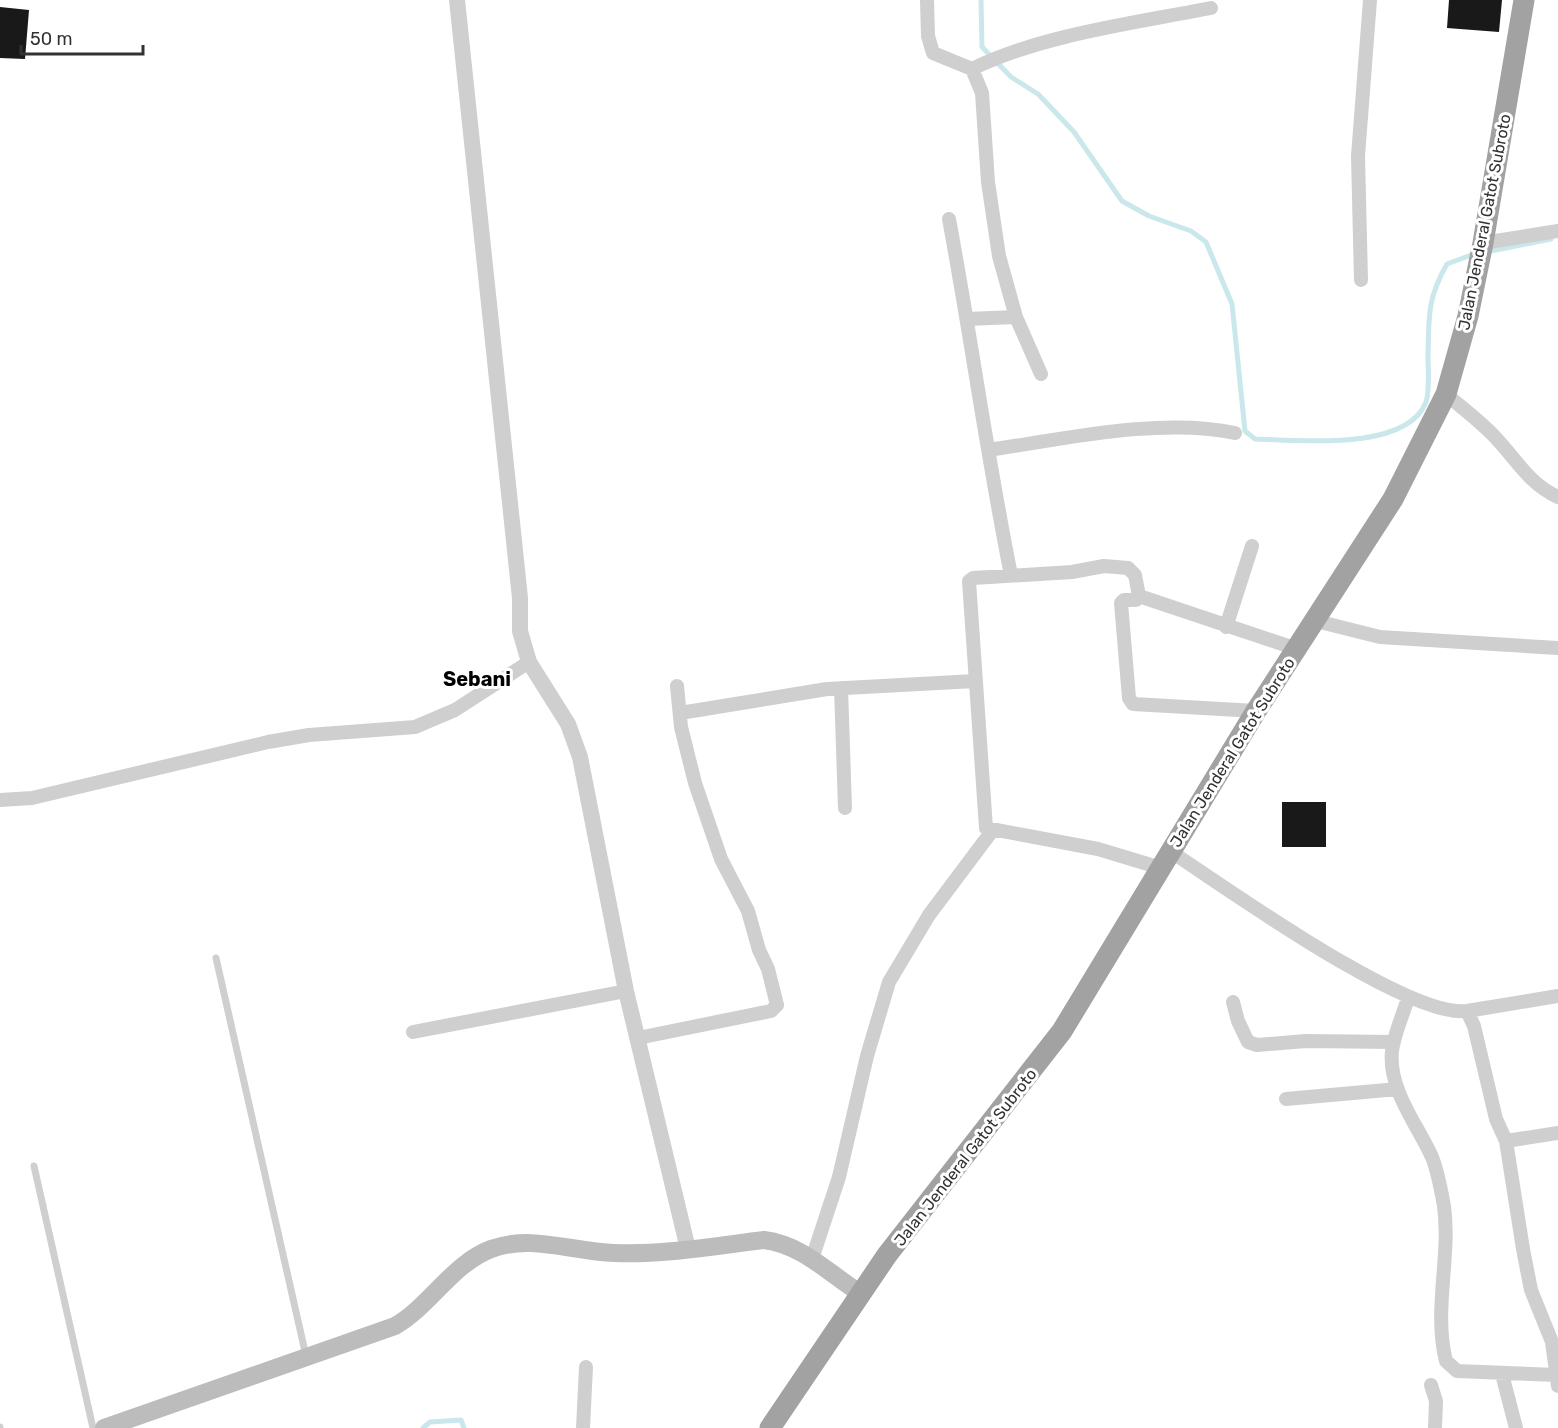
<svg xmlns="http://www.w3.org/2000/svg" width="1558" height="1428" font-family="Rubik,sans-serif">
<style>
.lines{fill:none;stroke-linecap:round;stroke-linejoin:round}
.stream{stroke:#cae7ec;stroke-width:5}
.building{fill:#191919}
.service{stroke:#cfcfcf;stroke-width:7}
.minor{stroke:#cfcfcf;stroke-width:14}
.tertiary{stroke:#cfcfcf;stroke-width:16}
.secondary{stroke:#bcbcbc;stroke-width:18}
.trunk{stroke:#a2a2a2;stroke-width:21}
.labels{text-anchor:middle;stroke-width:6;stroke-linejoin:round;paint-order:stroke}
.street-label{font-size:16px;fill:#323232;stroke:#fff}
.quarter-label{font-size:20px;font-weight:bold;fill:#000;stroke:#fff}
</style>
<rect width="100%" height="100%" fill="#fff"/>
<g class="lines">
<path class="stream" d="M981 0 982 47 1011 77 1038 94 1074 132 1122 201 1149 216 1191 231 1206 242 1232 304 1245 431 1255 439C1298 440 1407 452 1426 402 1430 390 1428 370 1428 356 1429 316 1427 299 1447 264L1474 254
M1486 252 1551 239
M423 1428 430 1422 461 1420 464 1428"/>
</g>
<path class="building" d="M1449 0H1502L1499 32 1447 28Z
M0 7 29 10 25 59 0 58Z
M1282 802H1326V847H1282Z"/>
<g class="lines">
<path class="service" d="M216 958 306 1356
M34 1166 93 1428
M0 1427V1428"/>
<path class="minor" d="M927 0 928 36 933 53 972 69 982 93 988 182 999 256 1016 317 1041 374
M972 69C1041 35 1135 23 1211 8
M949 219C971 337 987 456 1011 575
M1483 243 1558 231
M1361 280 1358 156 1370 0
M967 319 1016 317
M1446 394C1462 408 1480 421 1495 437 1516 459 1529 484 1558 497
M989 450C1064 439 1161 417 1235 433
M1139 596 1297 649
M1316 621 1380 637 1558 648
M1226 627 1252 546
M841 688 845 808
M680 713 827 689 975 681
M0 800 32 798 268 742 309 735 415 727 455 710 529 662
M1170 851C1225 887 1409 1019 1467 1011L1474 1026 1496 1119 1506 1141 1523 1249 1531 1290 1552 1342 1558 1386
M1161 868 1098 849 986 828 969 581 973 578 1072 572 1104 566 1128 568 1135 575 1139 596 1136 600H1124L1121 603 1129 698 1133 704 1256 711
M1408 998C1403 1015 1394 1034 1392 1051 1388 1089 1417 1124 1432 1157 1438 1172 1441 1190 1444 1206 1451 1257 1433 1310 1446 1361L1457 1371 1556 1375
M1233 1002 1238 1021 1248 1042 1257 1045 1306 1041 1394 1042
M1467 1011 1558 996
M413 1032 626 991
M638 1038 771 1011 777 1005 768 969 759 950 748 911 721 859 695 783 681 727 677 686
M1286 1099 1398 1089
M1506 1141 1558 1133
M812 1259 839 1177 867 1056 889 982 929 915 992 831
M1502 1374 1516 1428
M1431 1385 1436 1401 1435 1428
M583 1428 586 1367"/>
<path class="tertiary" d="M457 0 520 598V631L529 662 568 724 580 757 626 991 688 1249"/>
<path class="secondary" d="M104 1428 395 1326C431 1305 452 1264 491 1249 532 1234 572 1252 614 1253 664 1255 715 1246 764 1240 803 1245 828 1273 860 1293"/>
<path class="trunk" d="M770 1428 887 1255 1062 1031 1256 711 1393 499 1446 394 1468 316 1483 243 1524 0"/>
</g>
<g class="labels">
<g class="street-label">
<text transform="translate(1484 222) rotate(-79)" y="6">Jalan Jenderal Gatot Subroto</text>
<text transform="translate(1232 752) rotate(-58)" y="6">Jalan Jenderal Gatot Subroto</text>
<text transform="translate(965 1157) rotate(-52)" y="6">Jalan Jenderal Gatot Subroto</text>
</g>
<g class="quarter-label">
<text x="477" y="686">Sebani</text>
</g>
</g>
<path d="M21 45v9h122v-9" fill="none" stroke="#323232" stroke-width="3"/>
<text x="30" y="45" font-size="18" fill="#323232" stroke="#ffffff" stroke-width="4.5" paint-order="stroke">50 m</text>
</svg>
